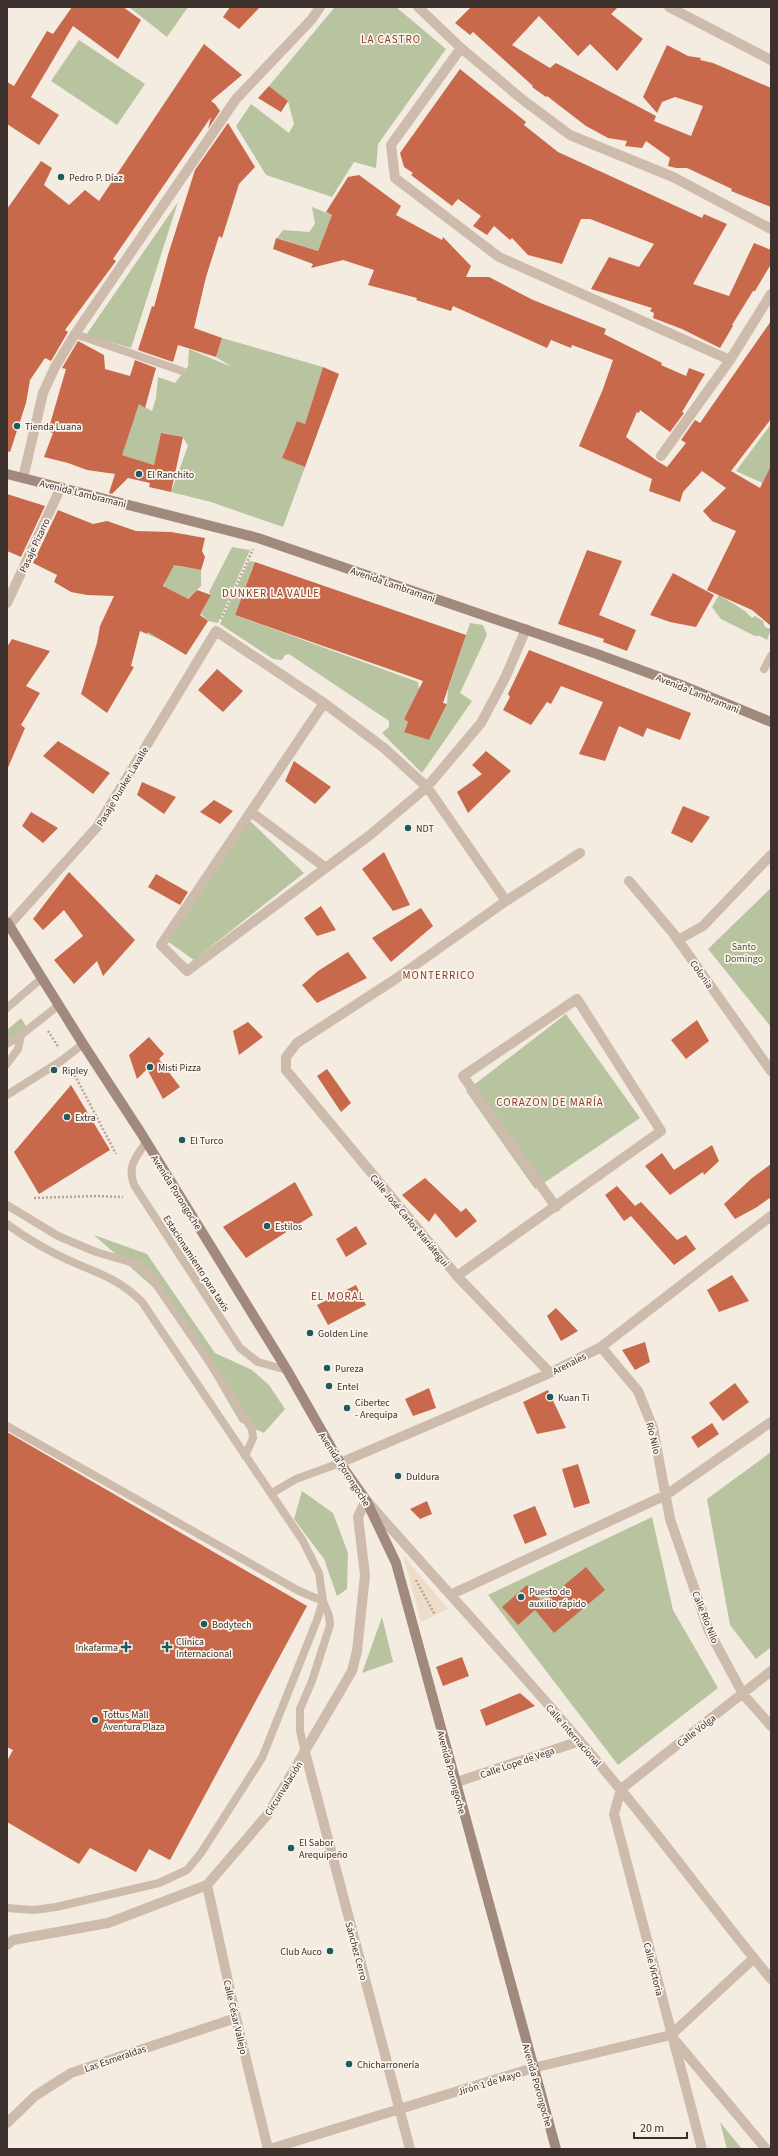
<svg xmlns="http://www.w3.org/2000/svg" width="778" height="2156" font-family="'Source Sans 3',sans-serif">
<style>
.green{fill:#b8c4a0}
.plaza{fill:#ecdcc8}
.building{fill:#c8694b}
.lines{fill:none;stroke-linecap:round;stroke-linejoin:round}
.path{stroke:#b9a596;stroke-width:2.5;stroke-dasharray:2 2;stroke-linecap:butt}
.service{stroke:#cdbbac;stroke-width:8}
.minor{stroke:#cdbbac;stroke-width:10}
.secondary{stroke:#a18a7d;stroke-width:10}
.poi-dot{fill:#1f5a5e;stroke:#fbf5ee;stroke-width:1.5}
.labels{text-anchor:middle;stroke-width:3.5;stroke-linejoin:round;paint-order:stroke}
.poi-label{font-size:10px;fill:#3b302b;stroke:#fbf5ee;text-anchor:start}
.street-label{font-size:10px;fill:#3b302b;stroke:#fbf5ee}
.park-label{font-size:10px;fill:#4a5a2e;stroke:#fbf5ee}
.neighbourhood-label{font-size:11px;letter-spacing:1px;fill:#8c3b22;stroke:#fbf5ee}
</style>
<rect width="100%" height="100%" fill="#f4ebe1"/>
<path class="green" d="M129 7H188L167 37Z
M335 7H396L446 49 378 144 376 168 354 162 332 197 266 175 236 126 251 104 289 133 294 124 288 101 269 86Z
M79 40 145 84 117 125 51 81Z
M178 202 131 348 86 335Z
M312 207 332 215 318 251 277 238 283 230 309 232 315 224Z
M222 338 323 367 305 424 297 421 282 458 305 467 283 527 211 502 171 492 188 446 183 437 161 433 154 465 122 455 124 417 134 419 139 404 152 411 156 398 158 377 175 383 188 366 189 349 232 367 216 357Z
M771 424V487L736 471Z
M179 534 189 535 178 566 201 570V586L182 604 163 641 147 634 153 624Z
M232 547 250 550 218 623 208 621 201 614 211 595 209 592Z
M249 561 255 562 235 615 418 682 419 690 404 719 408 722 404 731 429 740 447 704 448 689 470 623 483 625 487 635 460 693 472 701 422 773 382 733 389 727V721L289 654 285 655 282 660 273 659 220 624Z
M719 595 745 611 752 618 755 616 763 621 765 627 771 629 767 640 760 636H755L721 619 712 607Z
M249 820 304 873 194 960 167 941Z
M771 888V1027L708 949Z
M566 1014 640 1118 535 1189 466 1091Z
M21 1018 29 1031 7 1048V1030Z
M94 1235 147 1254 215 1353 252 1370 269 1385 285 1409 264 1433 240 1422 190 1336 161 1294Z
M771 1452V1647L756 1659 730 1625 707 1499Z
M302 1491 333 1513 348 1553 347 1589 337 1596 324 1559 294 1519Z
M652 1517 673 1610 718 1688 618 1765 488 1595Z
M382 1617 393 1662 362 1673Z
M720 2122 742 2149H727Z"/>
<path class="plaza" d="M403 1555 407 1560 448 1609 421 1622Z"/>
<path class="building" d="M72 7H123L141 20 118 59 73 26 31 97 59 115 39 145 7 124V82L14 86 47 31 53 34Z
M230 7H260L239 29 223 17Z
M471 7H618L611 14 643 39 617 71 590 44 578 56 539 16 512 45 550 68 556 63 656 116 654 121 691 136 703 106 675 97 662 102 657 113 643 97 667 45 688 56 701 58 700 60 713 63 771 88V207L731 191 732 189 687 168H676L668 166 670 158 646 141 642 148 625 146 627 141 608 138 586 126 547 96 546 97 532 87 533 86 473 32 470 35 455 23Z
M204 44 242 75 211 101 215 104 220 111 208 129 211 117 113 259 116 261 65 330 68 332 51 361 45 358 30 380 26 403 10 452 7 451V209L41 161 52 168 44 185 69 205 85 190 99 201Z
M460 69 526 122 524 125 558 152 702 218 704 214 727 224 693 284 729 296 754 243 771 250V264L755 291H753L732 325 733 326 720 348 682 329 653 318 654 313 650 311 652 308 591 289 609 257 639 267 654 244 590 219H581L562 264 528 255 512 238 510 240 494 226 487 235 473 226 481 216 458 199 452 206 411 175 413 173 404 167 400 153Z
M269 86 288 101 281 112 258 98Z
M228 123 255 167 239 184 222 238 219 236 206 277 194 328 222 338 216 357 178 345 173 362 138 350 152 306 154 307 168 255 195 170Z
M359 175 401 206 396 215 442 240 443 237 471 266 466 277H489L533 300 606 329 604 334 662 363 661 365 686 376 689 368 705 374 682 412 684 413 670 432 640 410 639 413 637 412 626 437 657 461 667 467 686 443 681 440 695 420 700 423 771 321V419L731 471 760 488 771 466V626L752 610 707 590 736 531 712 521 703 511 726 488 702 471 683 492 680 502 649 491 652 479 579 446 603 389 613 360 572 345 571 348 551 340 547 348 453 306 451 311 416 300 417 298 368 285 374 270 343 260 311 268 313 264 273 249 276 238 318 251 332 215 326 212 348 177Z
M78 341 104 355 105 369 130 376 135 360 156 368 145 408 139 404 122 455 154 465 161 433 183 437 171 492 149 487 150 483 128 478 112 494 109 493 115 474 87 470 68 463 44 457 53 433 48 431 66 369 62 368Z
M323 367 339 374 305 467 282 458 297 421 305 424Z
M7 494 45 506 21 557 7 551Z
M58 510 93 524 107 521 136 531 171 532 205 538 202 551 205 557 201 570 174 565 163 586 188 599 197 590 211 595 200 615 208 621 186 655 148 632 147 634 140 631 131 666 134 667 107 713 81 694 97 643 100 626 114 596 87 595 71 592 54 582 57 575 33 563Z
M587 550 622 561 599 615 636 630 627 651 603 642 604 639 558 624Z
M255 562 466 635 443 703 447 704 429 740 404 732 408 722 404 719 423 681 235 615Z
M673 573 714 595 696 627 670 622 650 615Z
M12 639 50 651 26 686 40 693 21 725 25 728 7 770V647Z
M529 650 691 713 680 740 647 728 643 737 619 726 605 761 579 754 603 702 561 686 551 704 547 702 531 725 503 710 510 697 508 694Z
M217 669 243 691 223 712 198 690Z
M58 741 110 773 93 794 43 756Z
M486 751 511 771 468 813 457 792 482 774 472 765Z
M294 761 331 787 315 804 285 781Z
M142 782 176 797 164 814 137 795Z
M214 800 233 811 220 824 200 812Z
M683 806 710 817 692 843 671 833Z
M31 812 58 828 43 843 22 826Z
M384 852 410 905 393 911 362 869Z
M69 872 135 940 103 976 97 961 74 984 54 960 83 936 64 910 43 930 33 919Z
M156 874 188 892 180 905 148 887Z
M321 906 336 930 317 936 304 918Z
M421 908 433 926 391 962 372 938Z
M348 952 367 978 317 1003 302 985 318 971Z
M697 1020 709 1041 686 1059 671 1040Z
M248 1022 263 1037 239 1055 233 1031Z
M149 1037 164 1054 159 1059 180 1087 163 1099 147 1069 137 1079 129 1055Z
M327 1069 351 1103 341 1112 317 1076Z
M71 1085 110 1150 39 1194 14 1152Z
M712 1145 719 1161 704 1175 703 1172 670 1195 645 1166 662 1153 674 1170Z
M771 1164V1197L757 1207 735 1219 724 1204 752 1178Z
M425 1178 461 1212 466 1208 477 1221 456 1238 435 1213 429 1222 402 1195Z
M295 1182 313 1215 246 1258 223 1227Z
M617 1186 635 1206 641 1202 677 1240 686 1235 696 1249 674 1265 631 1216 624 1221 605 1195Z
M356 1226 367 1244 346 1257 336 1239Z
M732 1275 749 1301 719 1312 707 1290Z
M356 1285 366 1305 328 1325 317 1305Z
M556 1308 578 1331 561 1341 547 1316Z
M645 1342 650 1362 635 1370 622 1350Z
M735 1383 749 1402 723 1421 709 1403Z
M429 1388 436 1408 413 1416 405 1399Z
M548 1390 566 1428 537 1434 523 1402Z
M712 1423 719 1434 698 1448 691 1437Z
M7 1432 307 1606 170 1860 149 1849 136 1872 90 1848 79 1864 7 1822V1761L13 1750 7 1747Z
M578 1464 590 1503 574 1508 562 1469Z
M427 1501 432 1514 420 1519 410 1509Z
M535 1506 547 1535 525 1544 513 1515Z
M586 1567 605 1590 554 1633 535 1610 518 1625 502 1607 527 1585 543 1603Z
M462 1657 469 1676 443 1686 436 1667Z
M520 1693 535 1706 486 1726 480 1710Z"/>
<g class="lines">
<path class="path" d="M221 619 253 549
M48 1031 59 1048
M71 1068 116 1154
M34 1198 97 1196 123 1197
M416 1580 435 1615"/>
<path class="service" d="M75 334 182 371
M764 669 771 656
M7 1008 42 978
M7 1044 21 1035
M7 1064 18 1049 21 1035 59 1005
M7 1095 61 1061 83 1044
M146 1142C136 1158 127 1165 134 1185L240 1348 258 1362 287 1370
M7 1205 58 1236 96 1252 137 1264 149 1274 206 1357 252 1429 253 1438 245 1456
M7 1224C22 1235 38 1245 54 1253 87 1271 115 1274 142 1302L303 1541 319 1573 323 1601 329 1616 330 1625 312 1681 300 1709V1731L305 1752
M7 1426 299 1591 323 1601
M272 1493 296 1479 340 1463
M7 1908 34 1910 56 1907 159 1883 187 1870 201 1853 262 1758 317 1620 323 1601"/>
<path class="minor" d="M418 7 461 48 523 100 570 135 673 177 771 229
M669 7 771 60
M461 48 391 145 395 178 499 257 730 360
M661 456 730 360 771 294
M23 478 43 393 55 367 75 334 236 99 312 19 320 7
M7 603 61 487
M324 703 161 945 187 971 370 835 427 787 481 723 505 678 526 629
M251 812 326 868
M629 881 673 933 771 1071
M9 925 97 827 216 631 324 703 384 748 427 787 506 901
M678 940 703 926 771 855
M457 1276 661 1131 577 999 463 1076 556 1207
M601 1347 638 1391 653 1428 670 1519 709 1631 743 1694 771 1726
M550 1373 457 1276 286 1070V1057L297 1043 394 980 506 901 580 853
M340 1463 550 1373 601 1347 771 1216
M452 1594 666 1495 771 1422
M305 1752 410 2149
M454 1783 580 1741
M207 1885 236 2018 268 2149
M7 1945 13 1940 108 1923 207 1885 268 1814 352 1671 357 1651 365 1575 358 1517 366 1500C450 1596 539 1690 620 1789 672 1851 719 1917 771 1979
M673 2038 766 2149
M7 2123 35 2096 71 2073 236 2018
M270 2149 533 2068 671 2035 754 1958
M702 2149 614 1814 621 1789 771 1671"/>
<path class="secondary" d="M7 474 258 538 597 654 684 686 771 722
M7 922 83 1044 141 1133 287 1370 340 1463 366 1500 396 1563 556 2149"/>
</g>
<g class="poi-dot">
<circle cx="61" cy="177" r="4"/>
<circle cx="17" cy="426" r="4"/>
<circle cx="139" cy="474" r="4"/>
<circle cx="408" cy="828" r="4"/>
<circle cx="150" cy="1067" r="4"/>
<circle cx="54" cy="1070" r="4"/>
<circle cx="67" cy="1117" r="4"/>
<circle cx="182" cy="1140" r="4"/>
<circle cx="267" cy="1226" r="4"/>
<circle cx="310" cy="1333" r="4"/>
<circle cx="327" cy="1368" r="4"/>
<circle cx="329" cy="1386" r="4"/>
<circle cx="550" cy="1397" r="4"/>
<circle cx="347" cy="1408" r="4"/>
<circle cx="398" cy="1476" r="4"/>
<circle cx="521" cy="1597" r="4"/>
<circle cx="204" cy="1624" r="4"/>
<path d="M124 1641h4v4h4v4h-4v4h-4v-4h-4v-4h4z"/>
<path d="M165 1641h4v4h4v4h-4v4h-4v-4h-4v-4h4z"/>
<circle cx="95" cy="1720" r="4"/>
<circle cx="291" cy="1848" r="4"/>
<circle cx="330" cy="1951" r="4"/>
<circle cx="349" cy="2064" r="4"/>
</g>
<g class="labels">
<g class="poi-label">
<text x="69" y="181">Pedro P. Díaz</text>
<text x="25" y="430">Tienda Luana</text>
<text x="147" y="478">El Ranchito</text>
<text x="416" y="832">NDT</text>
<text x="158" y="1071">Misti Pizza</text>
<text x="62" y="1074">Ripley</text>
<text x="75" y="1121">Extra</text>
<text x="190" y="1144">El Turco</text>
<text x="275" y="1230">Estilos</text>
<text x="318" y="1337">Golden Line</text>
<text x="335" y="1372">Pureza</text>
<text x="337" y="1390">Entel</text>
<text x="558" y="1401">Kuan Ti</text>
<text x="355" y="1406">Cibertec<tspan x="355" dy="12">- Arequipa</tspan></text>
<text x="406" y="1480">Duldura</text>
<text x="529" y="1595">Puesto de<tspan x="529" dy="12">auxilio rápido</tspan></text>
<text x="212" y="1628">Bodytech</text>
<text x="176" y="1645">Clínica<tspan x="176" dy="12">Internacional</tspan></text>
<text x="118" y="1651" text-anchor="end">Inkafarma</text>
<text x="103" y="1718">Tottus Mall<tspan x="103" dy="12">Aventura Plaza</tspan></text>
<text x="299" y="1846">El Sabor<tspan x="299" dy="12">Arequipeño</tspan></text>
<text x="322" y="1955" text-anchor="end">Club Auco</text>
<text x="357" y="2068">Chicharronería</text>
</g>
<g class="street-label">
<text transform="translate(83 493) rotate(14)" y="4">Avenida Lambramani</text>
<text transform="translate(34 545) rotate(-65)" y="4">Pasaje Pizarro</text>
<text transform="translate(393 584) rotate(19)" y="4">Avenida Lambramani</text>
<text transform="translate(698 693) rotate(22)" y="4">Avenida Lambramani</text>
<text transform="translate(122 786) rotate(-59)" y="4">Pasaje Dunker Lavalle</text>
<text transform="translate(702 974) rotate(55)" y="4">Colonia</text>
<text transform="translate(177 1192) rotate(58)" y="4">Avenida Porongoche</text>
<text transform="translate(410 1220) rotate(50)" y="4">Calle José Carlos Mariátegui</text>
<text transform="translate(197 1263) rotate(57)" y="4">Estacionamiento para taxis</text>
<text transform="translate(569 1363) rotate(-27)" y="4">Arenales</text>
<text transform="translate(654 1438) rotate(76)" y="4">Río Nilo</text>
<text transform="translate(345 1469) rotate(57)" y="4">Avenida Porongoche</text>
<text transform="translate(706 1617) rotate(68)" y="4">Calle Río Nilo</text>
<text transform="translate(696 1730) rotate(-38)" y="4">Calle Volga</text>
<text transform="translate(574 1735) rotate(49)" y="4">Calle Internacional</text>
<text transform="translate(517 1762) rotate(-19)" y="4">Calle Lope de Vega</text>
<text transform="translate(452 1772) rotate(75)" y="4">Avenida Porongoche</text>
<text transform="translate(283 1788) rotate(-58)" y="4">Circunvalación</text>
<text transform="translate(357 1951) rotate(75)" y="4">Sánchez Cerro</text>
<text transform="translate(654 1969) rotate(76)" y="4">Calle Victoria</text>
<text transform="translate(236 2017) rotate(77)" y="4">Calle César Vallejo</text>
<text transform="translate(115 2058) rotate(-19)" y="4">Las Esmeraldas</text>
<text transform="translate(489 2082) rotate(-17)" y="4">Jirón 1 de Mayo</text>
<text transform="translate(538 2085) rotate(74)" y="4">Avenida Porongoche</text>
</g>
<g class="park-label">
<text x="744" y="950">Santo<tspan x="744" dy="12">Domingo</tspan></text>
</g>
<g class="neighbourhood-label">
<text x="391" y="43">LA CASTRO</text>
<text x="271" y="597">DUNKER LA VALLE</text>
<text x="439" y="979">MONTERRICO</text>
<text x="550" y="1106">CORAZON DE MARÍA</text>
<text x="338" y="1300">EL MORAL</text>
</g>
</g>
<rect width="778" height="2156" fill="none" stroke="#3b302b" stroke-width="16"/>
<path d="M634 2132v6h53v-6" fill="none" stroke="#3b302b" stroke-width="2"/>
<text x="640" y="2132" font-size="12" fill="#3b302b" stroke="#fbf5ee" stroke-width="3" paint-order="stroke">20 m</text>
</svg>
